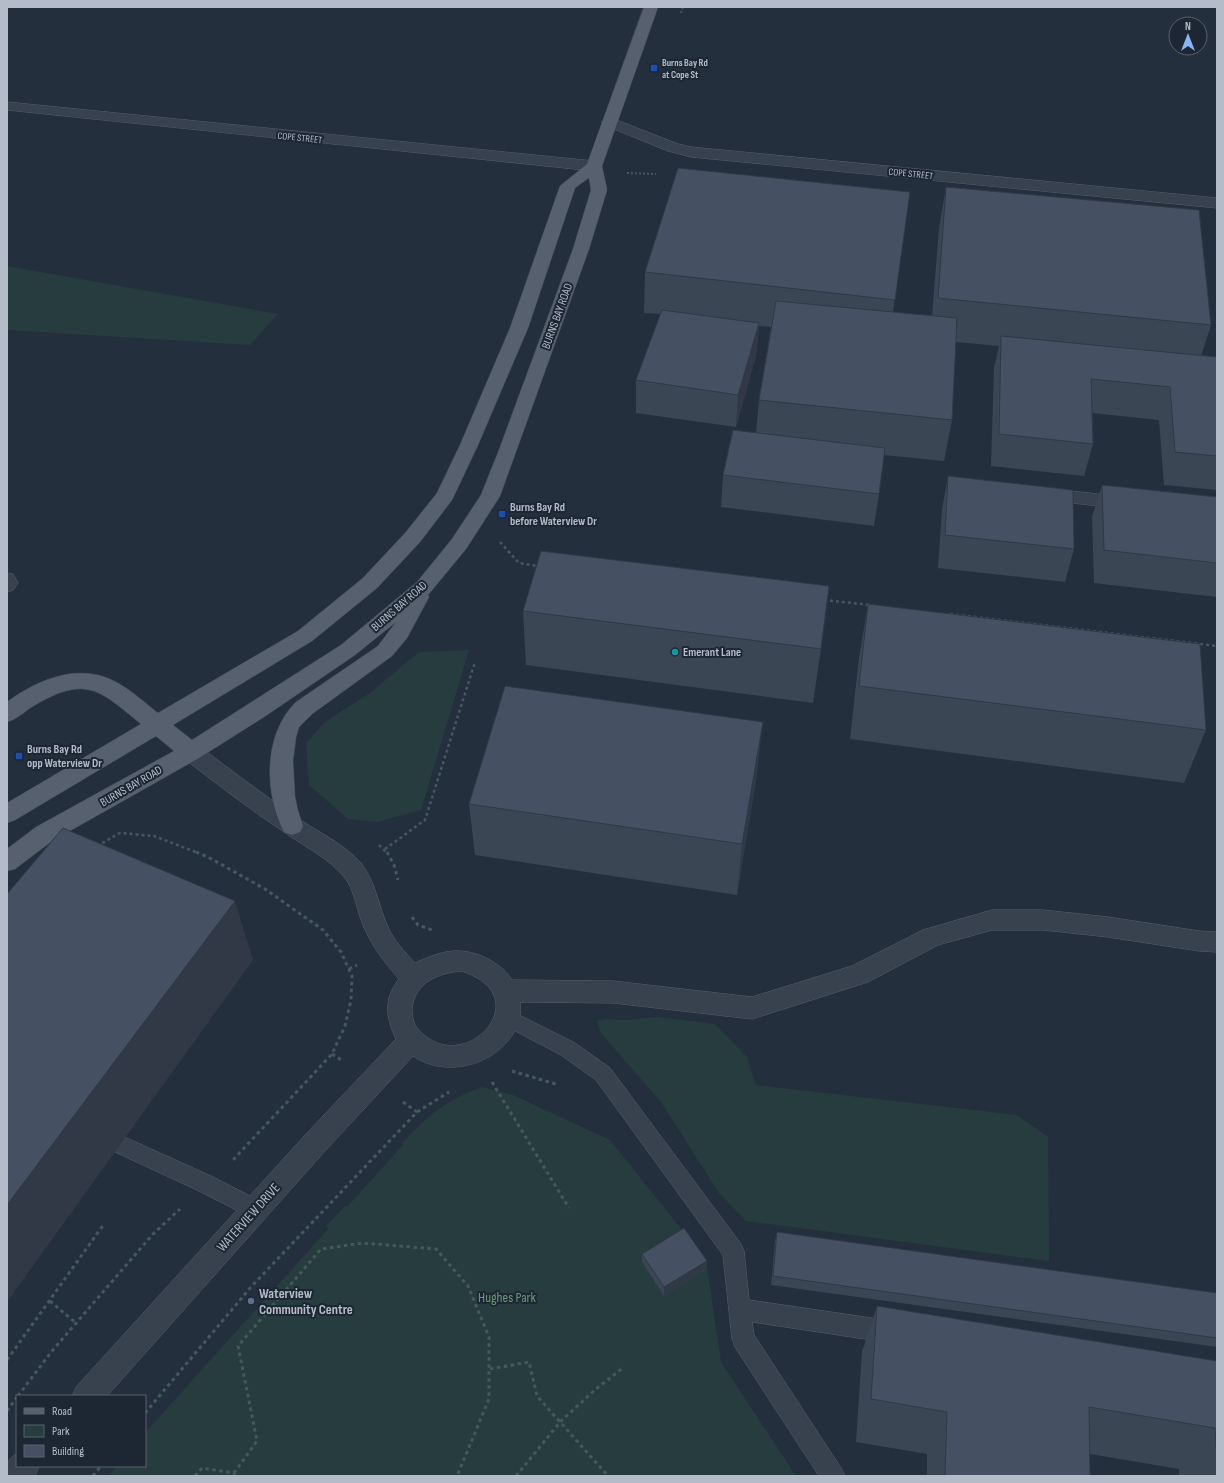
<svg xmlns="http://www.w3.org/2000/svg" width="1224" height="1483" font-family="'Sofia Sans Condensed',sans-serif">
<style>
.green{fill:#263c3f}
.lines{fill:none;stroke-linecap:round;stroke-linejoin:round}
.service-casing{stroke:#565f6c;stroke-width:1}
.minor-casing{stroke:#565f6c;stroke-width:1}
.primary-casing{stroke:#414a57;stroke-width:1}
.path-far2{stroke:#44595c;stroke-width:2;stroke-dasharray:2 2;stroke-linecap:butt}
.path-far1{stroke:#44595c;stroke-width:2.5;stroke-dasharray:3 3;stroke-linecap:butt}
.path{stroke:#44595c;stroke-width:3;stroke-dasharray:3.5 3.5;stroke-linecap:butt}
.service{fill:#38414e;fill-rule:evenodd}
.minor{fill:#38414e;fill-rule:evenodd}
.primary{fill:#56606e;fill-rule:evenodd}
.wall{fill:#3b4654}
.shaded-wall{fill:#303945}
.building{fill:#455162;stroke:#303945}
.transit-dot{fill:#1a4fb4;stroke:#1d2633;stroke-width:1.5}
.culture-dot{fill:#0f9aa8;stroke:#1d2633;stroke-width:1.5}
.service-dot{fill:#5c6f8a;stroke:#1d2633;stroke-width:1.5}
.labels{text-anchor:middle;stroke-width:4;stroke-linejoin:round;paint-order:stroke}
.far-poi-label{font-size:10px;font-weight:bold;fill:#b4bcc9;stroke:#1d2633;text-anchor:start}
.far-street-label{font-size:10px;fill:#b4bcc9;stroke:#1d2633}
.street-label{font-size:12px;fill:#b4bcc9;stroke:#1d2633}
.poi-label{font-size:12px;font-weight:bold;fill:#b4bcc9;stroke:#1d2633;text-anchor:start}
.near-street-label{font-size:14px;fill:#b4bcc9;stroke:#1d2633}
.near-poi-label{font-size:14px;font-weight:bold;fill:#b4bcc9;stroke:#1d2633;text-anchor:start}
.near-park-label{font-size:14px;fill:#6b9a76;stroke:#1d2633}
</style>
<rect width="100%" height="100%" fill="#242f3e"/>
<path class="green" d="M7 266 278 314 250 345 7 330Z
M469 650 421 810 377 822 348 819 309 785 306 743 326 721 370 693 419 652Z
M657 1017 715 1024 747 1057 756 1085 1017 1115 1048 1137 1049 1261 746 1221 719 1193 661 1102 601 1033 597 1021 606 1019 625 1020Z
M482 1087 513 1095 610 1140 706 1260 721 1362 796 1476H109L117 1466H145V1433L329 1228 326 1226 345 1206 347 1207 403 1145 402 1143C420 1124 439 1105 465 1094 470 1091 476 1090 482 1087Z"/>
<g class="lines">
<g class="service-casing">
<path id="service" d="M7 573 13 574 18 583 13 590 7 592Z
M507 1009 575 1043 610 1068 741 1244 744 1251 749 1300 892 1321 900 1324 903 1332 900 1340 892 1343 752 1322 754 1335 841 1468 845 1476H819L735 1347 732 1339 723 1255 596 1080 561 1055 500 1023 497 1017 500 1011Z
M120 1135 213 1177 262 1202 266 1209 262 1216 255 1219 248 1216 199 1191 113 1151 110 1144 113 1137Z"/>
</g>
<g class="minor-casing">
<path id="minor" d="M7 102 594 161 599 163 602 166 599 169 594 171 7 110Z
M609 117 678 144 691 147 1217 198V208L691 157 668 151 604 125 601 122 604 119Z
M1043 488 1126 497 1133 498 1136 503 1133 508 1126 509 1036 499 1033 494 1036 489Z
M191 743 199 746C232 771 265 796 299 819 320 833 344 844 361 863 376 882 378 906 388 927 394 941 405 952 415 963 428 957 445 950 460 951 480 952 502 964 512 980L613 981 752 997 852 966 923 930 992 910H1043L1108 917 1199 931 1217 932V952L1199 951 1108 937 1043 930H992L938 945 868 982 752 1019 613 1003 520 1002C522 1013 519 1025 513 1034 493 1066 445 1078 413 1056L325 1151 107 1396H72L77 1386 307 1133 396 1039C386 1018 383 999 399 979 383 961 369 942 361 920 356 906 354 890 345 878 329 858 305 847 284 832 249 809 216 783 183 758L180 752 183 746ZM461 971C543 996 462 1082 417 1028 413 1023 412 1015 412 1008 415 982 439 973 461 971Z
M17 1454V1466H39L35 1476H7C7 1466 7 1458 17 1454Z"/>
</g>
<g class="primary-casing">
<path id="primary" d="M644 7H658L602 166 607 190 589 249 500 496 466 549 428 595 429 597 407 638 392 656 312 714 299 727 296 737 293 761 295 797 298 811 303 826 300 832 292 835 284 832C264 793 263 734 296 702L378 646 396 622 355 655 264 717 199 758 52 841 15 869 7 871V849L36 827 174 751 156 736 15 820 7 823V803L141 724C99 690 87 675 35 705 26 710 18 719 7 722V702C38 679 80 662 116 682 131 690 145 703 158 713L298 631 363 578 406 532 437 493 460 445 510 328 560 186 587 164ZM589 178 591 190 573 249 499 450 481 495 452 539 417 582 341 645 192 740 173 725 312 641 377 588 420 542 452 500 478 445 528 328 575 188Z"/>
</g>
<path class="path-far2" d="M681 13 683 7
M627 173 656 174"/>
<path class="path-far1" d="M500 542 519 563 538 566
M824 600 871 605
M950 614 1217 646
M379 845 387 853
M97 846 120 833 154 836 198 853
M385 849 425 820 475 662"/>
<path class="path" d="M196 852 208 857 265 889 323 930 341 952 352 976 351 1000 345 1026 332 1054 232 1161
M387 852 394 865 398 880
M412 917 418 925 432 930
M349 969 357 965
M332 1054 343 1061
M512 1071 559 1085
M492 1082 569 1208
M403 1102 417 1112
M50 1301 76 1323
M7 1360 104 1224
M490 1369 529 1362 537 1396 608 1476
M18 1396 52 1351 153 1234 180 1209
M7 1411 17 1397
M145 1413 251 1287 417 1112 449 1092
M234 1473 257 1441 238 1346 321 1249 363 1243 436 1249 468 1286 489 1337V1399L457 1476
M93 1476 101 1466
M195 1476 202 1468 234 1473 235 1476
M516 1476 561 1421 596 1389 624 1367"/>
<use href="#service" class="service"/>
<use href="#minor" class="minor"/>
<use href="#primary" class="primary"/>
</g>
<path class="wall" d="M946 187 1211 325 1201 356 1217 357V490L1164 485 1159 420 1092 413 1093 444 1084 476 991 466 994 368 999 346 956 342 952 420 944 461 884 455 879 494 874 526 721 507 723 475 756 433 759 400 771 327 759 326 756 356 736 427 636 413V380L660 314 644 313 645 272 910 192 893 312 932 316 939 228Z
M948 476 1074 549 1065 582 938 568 942 509Z
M1102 485 1217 497V597L1094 583 1092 517Z
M868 604 1206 730 1184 783 850 739 859 658Z
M523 611 821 649 813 703 526 665Z
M757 774 737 895 475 855 469 804Z
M777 1232 1217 1293V1347L771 1285 775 1241Z
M642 1254 706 1270 664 1296 642 1262Z
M877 1306 1217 1361V1476H1179V1469L1090 1454V1476H927V1454L856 1442 862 1352Z"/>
<path class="shaded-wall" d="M759 323 756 356 736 427 738 395Z
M763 722 757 774 737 895 742 844Z
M235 901 253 960 7 1302V1205Z
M707 1261 706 1270 664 1296V1287Z"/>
<path class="building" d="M678 168 910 192 895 300 645 272Z
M946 187 1199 210 1211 325 938 298Z
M776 301 957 318 952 420 759 400Z
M662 310 759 323 738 395 636 380Z
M1001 336 1217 357V456L1175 452 1170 387 1091 379 1093 444 999 434Z
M733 430 885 448 879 494 723 475Z
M948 476 1073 490 1074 549 945 535Z
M1102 485 1217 497V563L1104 550Z
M541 551 829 586 821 649 523 611Z
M868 604 1200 644 1206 730 859 686Z
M505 686 763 722 742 844 469 804Z
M63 828 235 901 7 1205V894Z
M684 1228 707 1261 664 1287 642 1254Z
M777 1232 1217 1293V1338L773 1276Z
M877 1306 1217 1361V1460L1215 1428 1089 1407 1090 1476H945L947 1412 871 1399Z"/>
<g class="transit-dot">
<rect x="650" y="64" width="8" height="8" rx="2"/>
<rect x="498" y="510" width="8" height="8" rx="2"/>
<rect x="15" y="752" width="8" height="8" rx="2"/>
</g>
<circle class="culture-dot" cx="675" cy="652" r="4"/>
<circle class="service-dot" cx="251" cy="1301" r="4"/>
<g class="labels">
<g class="far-poi-label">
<text x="662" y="66">Burns Bay Rd<tspan x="662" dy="12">at Cope St</tspan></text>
</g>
<g class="far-street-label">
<text transform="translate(300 137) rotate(6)" y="4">COPE STREET</text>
<text transform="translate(911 173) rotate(6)" y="4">COPE STREET</text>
</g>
<g class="street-label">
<text transform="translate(557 316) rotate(-70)" y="4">BURNS BAY ROAD</text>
<text transform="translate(399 606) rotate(-41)" y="4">BURNS BAY ROAD</text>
<text transform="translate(131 786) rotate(-30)" y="4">BURNS BAY ROAD</text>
</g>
<g class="poi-label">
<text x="510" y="511">Burns Bay Rd<tspan x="510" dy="14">before Waterview Dr</tspan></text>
<text x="683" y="656">Emerant Lane</text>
<text x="27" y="753">Burns Bay Rd<tspan x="27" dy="14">opp Waterview Dr</tspan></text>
</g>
<g class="near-street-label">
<text transform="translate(248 1217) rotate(-48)" y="5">WATERVIEW DRIVE</text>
</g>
<g class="near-poi-label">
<text x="259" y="1298">Waterview<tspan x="259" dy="16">Community Centre</tspan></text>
</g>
<g class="near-park-label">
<text x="507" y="1302">Hughes Park</text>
</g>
</g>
<rect width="1224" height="1483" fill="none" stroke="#b4bcc9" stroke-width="16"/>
<rect x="16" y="1395" width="130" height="72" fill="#1d2633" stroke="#59626f"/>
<rect x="24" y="1408" width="20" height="6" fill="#56606e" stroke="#59626f"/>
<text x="52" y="1415" font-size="12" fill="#b4bcc9">Road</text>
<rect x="24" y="1425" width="20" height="12" fill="#263c3f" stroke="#59626f"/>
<text x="52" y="1435" font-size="12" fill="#b4bcc9">Park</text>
<rect x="24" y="1445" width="20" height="12" fill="#455162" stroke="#59626f"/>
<text x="52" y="1455" font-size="12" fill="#b4bcc9">Building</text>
<g transform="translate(1188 36)"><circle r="19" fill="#1d2633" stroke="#59626f"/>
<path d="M0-3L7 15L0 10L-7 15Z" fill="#8ab4f8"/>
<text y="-6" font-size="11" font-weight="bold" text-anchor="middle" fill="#b4bcc9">N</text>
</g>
</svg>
